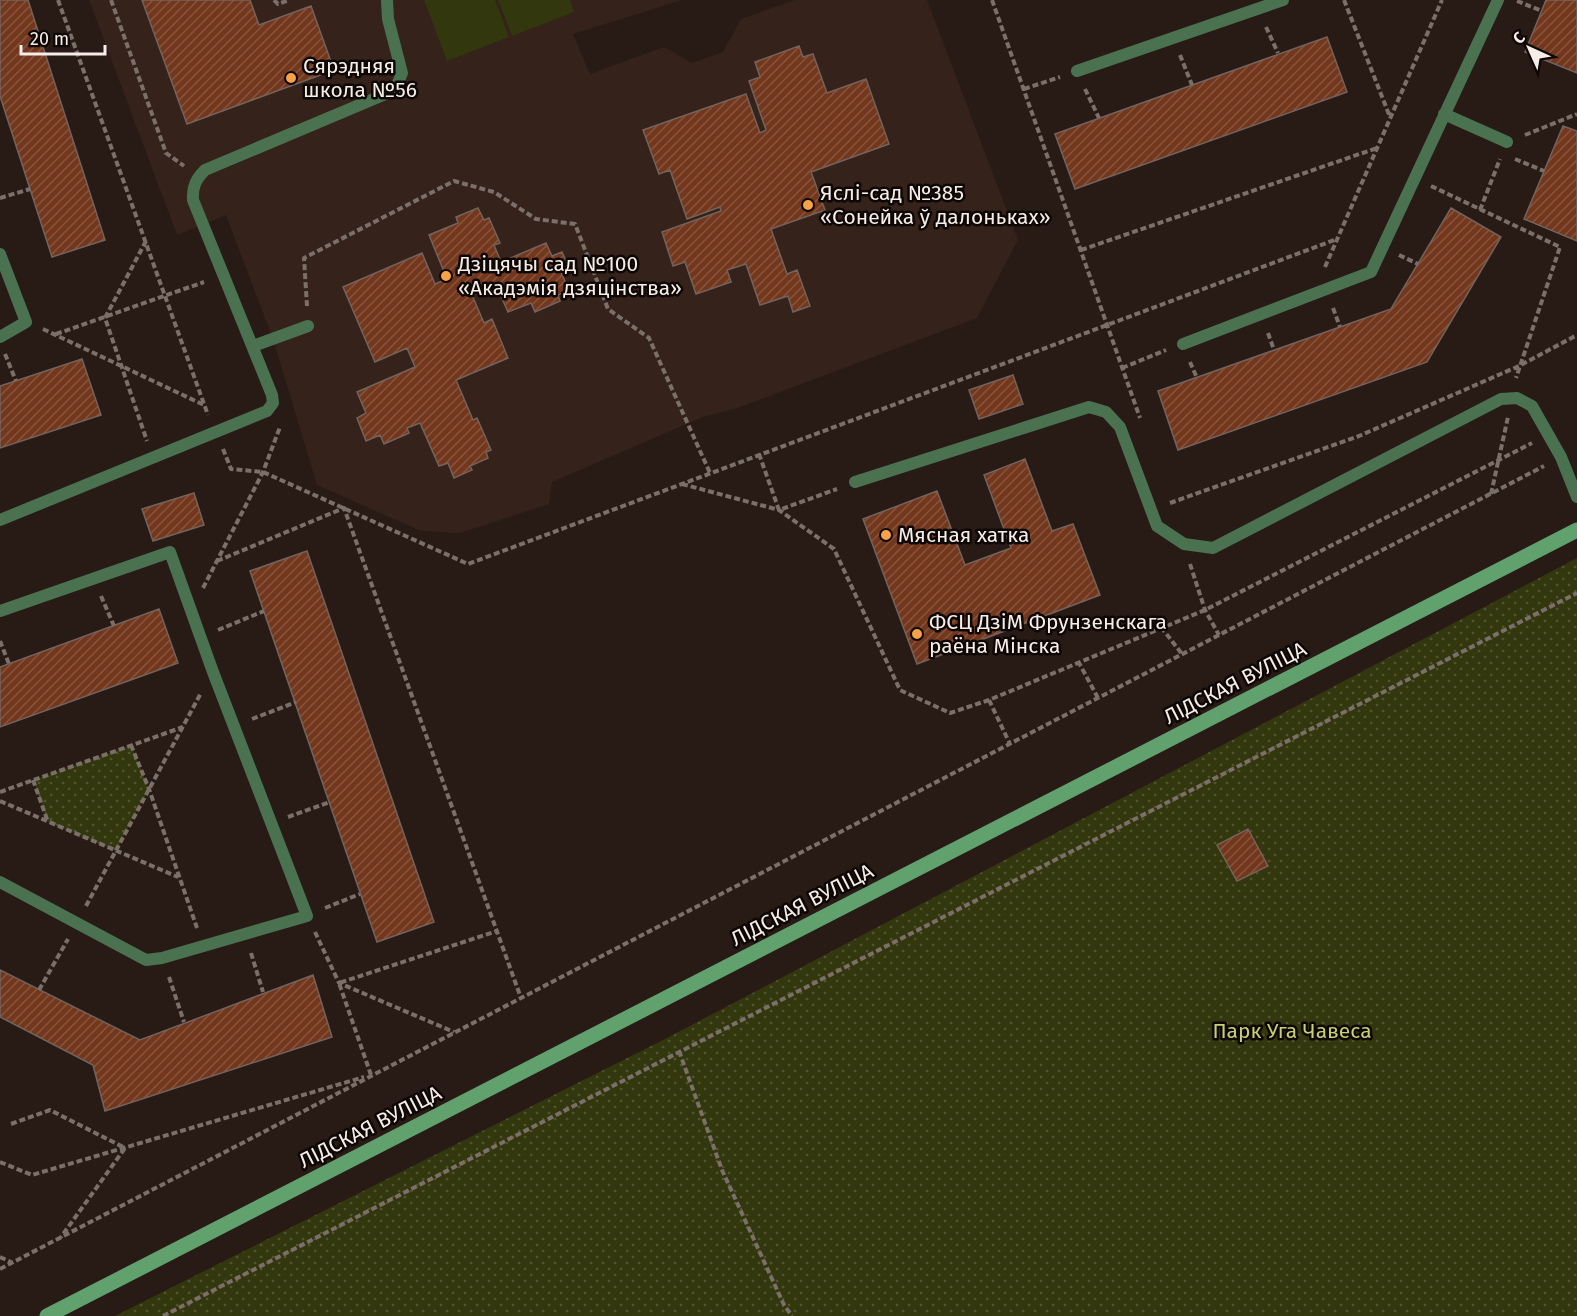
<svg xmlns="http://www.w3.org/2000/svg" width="1577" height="1316" font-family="'Fira Sans',sans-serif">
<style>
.built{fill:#35221a}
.park{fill:url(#park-dots)}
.garden{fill:#33370d}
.building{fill:url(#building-hatch);stroke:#73635d;stroke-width:1.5}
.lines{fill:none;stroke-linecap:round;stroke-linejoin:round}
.path{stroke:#7b6f6a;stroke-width:4;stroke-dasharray:6 3;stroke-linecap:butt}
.lane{stroke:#4a7251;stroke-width:12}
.secondary{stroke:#60a16d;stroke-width:15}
.poi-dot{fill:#f6a247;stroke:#0d0705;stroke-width:2}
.labels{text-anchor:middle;stroke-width:5;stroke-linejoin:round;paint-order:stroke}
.poi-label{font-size:21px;fill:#f6ece8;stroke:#0d0705;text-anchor:start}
.street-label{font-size:21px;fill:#f6ece8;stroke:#0d0705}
.park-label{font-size:21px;fill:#c6d171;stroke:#0d0705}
</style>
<defs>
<pattern id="park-dots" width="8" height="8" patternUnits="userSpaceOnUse" patternTransform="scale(1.5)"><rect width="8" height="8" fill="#33370d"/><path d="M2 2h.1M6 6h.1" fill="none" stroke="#515430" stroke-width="1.8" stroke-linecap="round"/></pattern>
<pattern id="building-hatch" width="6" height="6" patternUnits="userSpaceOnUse" patternTransform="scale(1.5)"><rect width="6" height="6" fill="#72371c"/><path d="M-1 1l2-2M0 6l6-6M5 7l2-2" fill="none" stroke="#87543d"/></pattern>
</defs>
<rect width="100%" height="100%" fill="#281b16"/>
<path class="built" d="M89 0H682L573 34 590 74 664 47 692 63 723 52 741 19 795 0H927L1018 240 977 318 737 408 703 417 552 482 549 504 460 533 421 531 317 485 273 339 226 215 177 235Z"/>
<path class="park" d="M1577 558V1316H115L669 1037Z
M131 745 149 789 116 851 48 822 33 780Z"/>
<path class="garden" d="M424 0H495L509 37 447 61Z
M498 0H570L574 12 512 36Z"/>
<path class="building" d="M0 0H28L105 240 52 257 0 96Z
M142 0H250L259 25 311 6 334 70 187 124Z
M1546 0H1577V73L1525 52Z
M1327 37 1347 92 1075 189 1055 134Z
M799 46 803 57 813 54 827 93 866 79 889 144 811 172 825 210 771 229 787 274 797 270 810 306 793 312 788 296 760 305 746 264 727 270 731 282 696 294 685 262 673 266 662 232 721 211 720 207 687 219 670 170 659 174 643 130 746 94 760 133 766 130 749 81 760 77 755 62Z
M1563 126 1577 131V241L1524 219Z
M478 208 484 220 489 218 500 243 494 245 501 262 546 243 552 256 562 252 569 268 561 272 569 291 558 295 560 301 535 312 531 303 508 312 496 285 472 295 484 323 492 319 508 358 456 380 473 420 477 418 491 450 486 452 488 458 470 466 472 470 454 478 448 463 439 466 420 423 407 428 409 433 384 444 380 435 366 441 357 418 366 413 357 392 415 367 407 348 375 362 343 287 422 253 435 284 447 279 429 235 458 223 456 217Z
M1451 208 1501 237 1427 362 1178 450 1158 391 1391 309Z
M82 359 101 415 0 448V386Z
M1013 375 1023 404 979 419 969 390Z
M1025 459 1052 531 1073 524 1100 595 917 664 863 519 937 491 965 565 1011 548 984 475Z
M194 493 204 525 153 541 142 509Z
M307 551 434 922 377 942 250 571Z
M159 609 178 663 0 727V667Z
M1248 829 1268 866 1237 881 1217 845Z
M0 970 140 1040 313 975 332 1037 105 1111 93 1065 0 1017Z"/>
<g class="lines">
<path class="path" d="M58 0 208 415
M111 0 166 153 184 166
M274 0 278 4 289 0
M992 0 1140 418
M1344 0 1390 117
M1517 1 1542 11
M1266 27 1278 53
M1180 55 1192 85
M1024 89 1060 77
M1085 89 1099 118
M1525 135 1577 114
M1515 159 1544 171
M1431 186 1560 247 1516 378
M0 198 30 189
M1480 210 1500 159
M146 241 105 318 147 441
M1081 250 1377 148
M1399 255 1418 264
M1325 267 1442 0
M307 306 304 258 454 181 494 192 536 219 575 224 608 309 649 338 710 473
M1333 308 1340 327
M43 329 204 405
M1268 333 1274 350
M56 334 204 282
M5 354 16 381
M1190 362 1197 378
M1122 368 1166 350
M223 449 231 469 263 472 468 564 1337 239
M759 454 779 510 837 489
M682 484 779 510 834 549 900 690 950 713 989 700 1205 610 1532 443
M1491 494 1508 417
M1170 503 1359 436 1519 366 1577 335
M217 561 344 508 521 998
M1190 564 1205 610 1219 635
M203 588 263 472 280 427
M101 596 114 626
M1161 627 1182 654
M218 630 264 611
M0 641 9 664
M1078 661 1098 698
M989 700 1010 744
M252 719 296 702
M131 745 149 789 197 928
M33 780 48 822
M0 792 183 727
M0 801 178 877
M288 817 330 802
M86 906 201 693
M325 908 360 894
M315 932 339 983 454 1032
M251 953 263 992
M169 977 184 1022
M39 990 68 939
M679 1051 722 1170 784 1305 792 1316
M371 1075 339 983 497 931
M11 1124 50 1110 125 1148 61 1237
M0 1162 32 1175 364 1077
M0 1257 11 1262
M0 1269 1544 466
M163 1316 1577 593"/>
<path class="lane" d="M1077 71 1283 0
M1444 114 1507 142
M0 254 26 322 0 337
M1183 344 1371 272 1498 0
M253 346 308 326
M855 482 1089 407 1106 412 1120 427 1157 526 1184 544 1213 548 1501 399 1517 398 1532 406 1561 457 1577 497
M0 520 267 411 273 403 272 395 193 200C192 187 196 179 205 170L395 90 402 73 388 19 387 0
M0 611 170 552 213 672 307 916 162 958 146 960 0 882"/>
<path class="secondary" d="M47 1316 1577 530"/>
</g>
<g class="poi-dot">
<circle cx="291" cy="78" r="6"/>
<circle cx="808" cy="205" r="6"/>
<circle cx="446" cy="276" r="6"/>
<circle cx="886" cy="535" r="6"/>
<circle cx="917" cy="634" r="6"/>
</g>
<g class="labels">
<g class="poi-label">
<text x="303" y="73">Сярэдняя<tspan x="303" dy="24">школа №56</tspan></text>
<text x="820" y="200">Яслі-сад №385<tspan x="820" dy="24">«Сонейка ў далоньках»</tspan></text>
<text x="458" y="271">Дзіцячы сад №100<tspan x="458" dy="24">«Акадэмія дзяцінства»</tspan></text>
<text x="898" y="542">Мясная хатка</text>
<text x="929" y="629">ФСЦ ДзіМ Фрунзенскага<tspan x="929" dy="24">раёна Мінска</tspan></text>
</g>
<g class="street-label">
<text transform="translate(1235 683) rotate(-27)" y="7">ЛІДСКАЯ ВУЛІЦА</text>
<text transform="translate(802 905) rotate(-27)" y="7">ЛІДСКАЯ ВУЛІЦА</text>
<text transform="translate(370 1127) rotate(-27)" y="7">ЛІДСКАЯ ВУЛІЦА</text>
</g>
<g class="park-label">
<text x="1292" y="1038">Парк Уга Чавеса</text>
</g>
</g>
<g transform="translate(1529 48) rotate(315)" stroke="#0d0705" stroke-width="4.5" paint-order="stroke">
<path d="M0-4.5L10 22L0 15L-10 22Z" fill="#f6ece8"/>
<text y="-9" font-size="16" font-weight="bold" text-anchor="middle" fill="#f6ece8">С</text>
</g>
<path d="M21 45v9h84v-9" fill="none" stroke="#f6ece8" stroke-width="3"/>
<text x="30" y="45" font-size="18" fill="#f6ece8" stroke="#0d0705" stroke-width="4.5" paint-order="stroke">20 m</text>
</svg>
